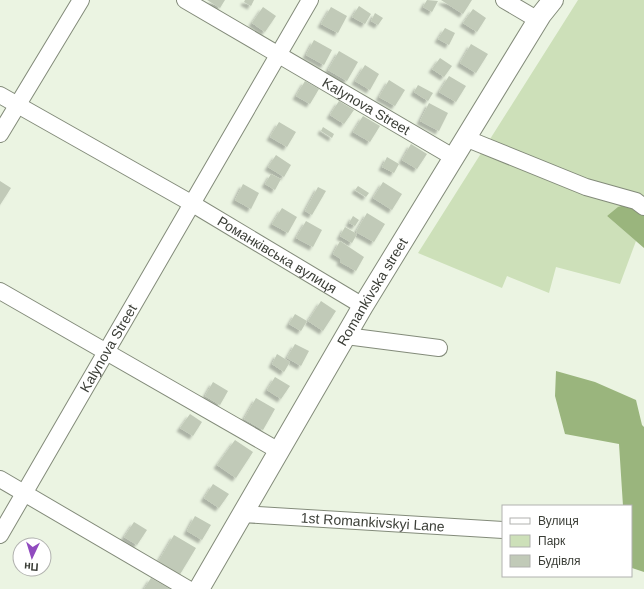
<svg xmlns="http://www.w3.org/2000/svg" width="644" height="589" font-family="Arial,sans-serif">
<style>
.green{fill:#cde0b9}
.forest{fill:#9ab57d}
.building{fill:#c1cab8;filter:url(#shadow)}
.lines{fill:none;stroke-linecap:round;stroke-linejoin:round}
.minor-casing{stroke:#838b7a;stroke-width:18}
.major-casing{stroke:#838b7a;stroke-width:22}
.minor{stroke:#fff;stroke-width:16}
.major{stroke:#fff;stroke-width:20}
.labels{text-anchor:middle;stroke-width:3;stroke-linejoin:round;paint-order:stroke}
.street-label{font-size:14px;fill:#3b3e37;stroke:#fff}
</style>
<defs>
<filter id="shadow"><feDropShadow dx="-3.5" dy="3.5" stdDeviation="1" flood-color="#0004"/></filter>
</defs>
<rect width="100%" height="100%" fill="#ebf4e2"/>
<path class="green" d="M578 0H644V215L632 203 607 216 636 241 620 284 556 267 549 293 507 276 502 288 418 253Z"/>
<path class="forest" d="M632 203 644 215V248L607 216 618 207Z
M556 371 595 382 636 400 642 425 644 427V572L632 568 631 570V506H623L619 444 565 434 555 396Z"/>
<path class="building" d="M207 0H225L220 8Z
M245 0H254L251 6 244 2Z
M427 0 438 1 432 12 423 7Z
M441 0H472L463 14Z
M359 6 371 14 365 24 352 17Z
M263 7 276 16 265 32 252 23Z
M331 7 347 16 338 33 321 24Z
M473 9 486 18 477 32 463 23Z
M375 13 383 18 378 25 371 21Z
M445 28 455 33 449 45 438 39Z
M314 40 332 50 324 65 306 55Z
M471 44 488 54 476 73 460 63Z
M339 51 358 62 347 81 328 70Z
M440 58 452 66 444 77 432 69Z
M365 65 379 74 370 90 355 81Z
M449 76 466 86 456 102 439 92Z
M389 80 405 90 395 106 379 97Z
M305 81 319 89 310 104 296 96Z
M418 85 433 93 428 101 414 92Z
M339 101 354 110 344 124 330 115Z
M429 103 448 113 439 131 420 121Z
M363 116 380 126 370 142 353 132Z
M279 122 296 132 287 147 270 137Z
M323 127 334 134 332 138 321 131Z
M411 144 427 154 417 169 402 160Z
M276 155 291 165 284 177 268 167Z
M387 157 399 164 394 173 382 167Z
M271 174 281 179 275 190 265 184Z
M0 181 11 188 0 205Z
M383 182 402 194 392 210 373 198Z
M243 184 259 193 251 209 235 200Z
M358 186 369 193 366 197 355 190Z
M318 187 326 191 312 215 305 211Z
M282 208 297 217 288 233 272 224Z
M367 213 385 224 374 242 356 232Z
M353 216 359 220 355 226 349 223Z
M306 221 322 230 313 247 296 238Z
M345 227 357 234 352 243 340 236Z
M340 241 364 257 356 271 340 262 341 259 333 254Z
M321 301 336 311 323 331 308 321Z
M295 314 307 321 301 331 289 324Z
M295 344 309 351 301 366 287 358Z
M277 354 290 362 284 372 272 364Z
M275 377 290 386 281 399 267 390Z
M213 382 228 391 220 405 205 396Z
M256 398 275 409 263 430 244 419Z
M190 414 202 422 193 436 180 428Z
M235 440 253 452 236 478 217 465Z
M213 484 229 494 219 508 204 498Z
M195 516 211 525 202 540 187 531Z
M134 522 147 530 137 545 124 537Z
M174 535 196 548 179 576 158 562Z
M151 578 170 589H144Z"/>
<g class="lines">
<g class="minor-casing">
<g id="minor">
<path id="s1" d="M185 0 453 157"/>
<path d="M504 0 538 20"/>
<path id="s2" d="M0 95 191 203 363 306"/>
<path d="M0 134 81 0"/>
<path d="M465 138 586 187 636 201 644 207"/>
<path d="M0 291 279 451"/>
<path d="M346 336 439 348"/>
<path d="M0 479 188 589"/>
<path id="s3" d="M242 514 503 530"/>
<path id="s4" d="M0 535 310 0"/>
</g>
</g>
<g class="major-casing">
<g id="major">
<path id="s5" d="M199 589 363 306 541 15 553 0"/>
</g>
</g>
<use href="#minor" class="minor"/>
<use href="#major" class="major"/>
</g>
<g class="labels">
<g class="street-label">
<text dy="5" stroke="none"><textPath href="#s1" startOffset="210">Kalynova Street</textPath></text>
<text dy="5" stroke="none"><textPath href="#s2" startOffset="320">Романківська вулиця</textPath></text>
<text dy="5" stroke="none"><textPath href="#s5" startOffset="344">Romankivska street</textPath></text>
<text dy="5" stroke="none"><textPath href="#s4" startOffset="216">Kalynova Street</textPath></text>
<text dy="5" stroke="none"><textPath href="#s3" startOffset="131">1st Romankivskyi Lane</textPath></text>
</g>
</g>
<rect x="502" y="505" width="130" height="72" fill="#ffffff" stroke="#b1b2af"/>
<rect x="510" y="518" width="20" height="6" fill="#ffffff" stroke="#b1b2af"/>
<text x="538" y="525" font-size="12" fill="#3b3e37">Вулиця</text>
<rect x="510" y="535" width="20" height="12" fill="#cde0b9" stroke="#b1b2af"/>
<text x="538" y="545" font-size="12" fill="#3b3e37">Парк</text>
<rect x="510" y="555" width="20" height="12" fill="#c1cab8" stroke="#b1b2af"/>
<text x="538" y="565" font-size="12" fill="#3b3e37">Будівля</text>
<g transform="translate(32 557) rotate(184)"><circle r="19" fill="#ffffff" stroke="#b1b2af"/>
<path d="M0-3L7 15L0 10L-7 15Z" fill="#904bbf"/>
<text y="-6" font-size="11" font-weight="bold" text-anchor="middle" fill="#3b3e37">Пн</text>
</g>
</svg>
